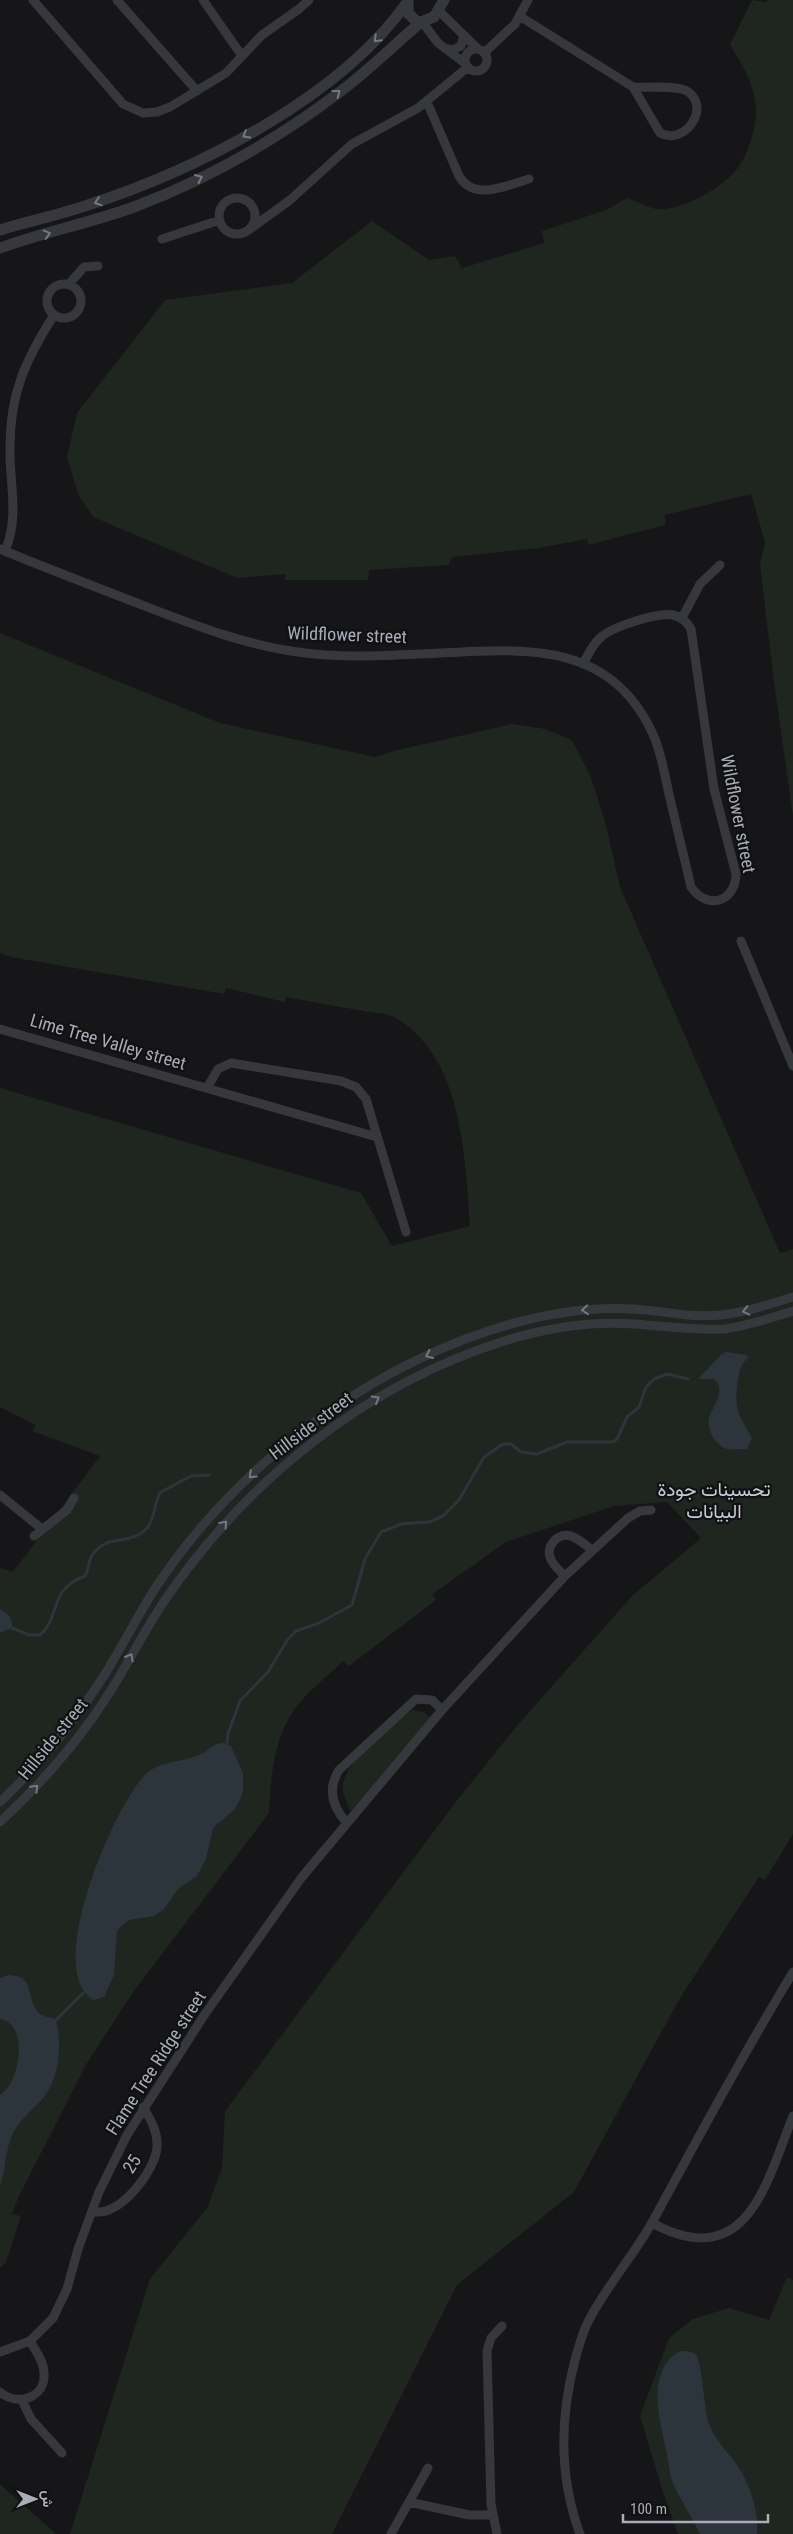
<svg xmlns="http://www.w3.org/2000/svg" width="793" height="2534" font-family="'Roboto Condensed',Vazirmatn,sans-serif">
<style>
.green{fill:#1e261f}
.water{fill:#2c353c}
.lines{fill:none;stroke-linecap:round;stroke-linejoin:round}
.stream{stroke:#2c353c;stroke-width:3}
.minor{stroke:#37383d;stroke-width:9}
.tertiary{stroke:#37383d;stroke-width:11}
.oneway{stroke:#757881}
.labels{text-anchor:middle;stroke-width:4.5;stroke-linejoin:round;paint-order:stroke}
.street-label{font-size:18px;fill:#a8adb8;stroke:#111113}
.neighbourhood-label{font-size:19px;fill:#c9ccd4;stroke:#111113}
</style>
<rect width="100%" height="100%" fill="#161618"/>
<path class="green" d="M752 0 766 2 767 0H793V816L773 675 760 564 765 542 751 494 665 515V525L588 545 587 539 539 548 452 557 449 565 369 570 368 580H285V574L237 578 93 517 78 494 67 457 77 413 165 300 292 283 372 221 429 260 455 256 462 268 544 243 542 231 606 210 627 198C636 201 647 207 656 209 681 212 729 185 741 163 749 150 756 127 756 112 756 87 743 65 730 45Z
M0 633 220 723 375 757 394 751 512 724 545 729 572 740 590 775 605 821 620 887 780 1253 793 1249V1834L765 1880 759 1877 680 1998 574 2192 457 2285 332 2534H70L150 2279 207 2208 222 2168 225 2111 455 1803 515 1728 632 1596 701 1538 667 1502 614 1506 506 1542 433 1594 436 1600 349 1666 343 1661C328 1676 307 1692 294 1710 273 1741 271 1777 269 1813L134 1991 87 2063 19 2196 12 2214 21 2216 6 2262 0 2268V1568L13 1572 100 1456 32 1431 36 1425 0 1407V1088L361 1193 392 1246 470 1226C465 1157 463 1056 394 1017 386 1013 373 1013 364 1011 338 1007 312 1002 286 997L285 1002 226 988 224 994 11 957 0 953Z
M412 1710 424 1712 430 1718 351 1813C349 1806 344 1798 343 1791 340 1761 391 1727 412 1710Z
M787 2277 793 2280V2534H678L663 2492 640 2416 669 2338 693 2319 729 2308 769 2320Z
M0 2484 56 2534H0Z"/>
<path class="water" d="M726 1352 747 1355 748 1358C740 1365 740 1370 738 1379 734 1408 737 1413 752 1438L747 1449C741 1449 733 1450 727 1449 716 1446 706 1429 709 1418 713 1405 727 1392 714 1379H698L721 1355Z
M0 1609C8 1613 13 1618 12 1628L0 1633Z
M223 1743 231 1746 243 1773V1791L240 1800 234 1810 213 1828 206 1859 197 1876 178 1889 164 1909 154 1916 129 1920 117 1930 114 1975 104 1997 94 2000C42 1973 114 1807 144 1776 158 1760 185 1763 203 1753 210 1749 214 1743 223 1743Z
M8 1975C36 1976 25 1995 38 2012 43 2018 50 2016 56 2020 62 2044 60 2078 43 2098 33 2110 20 2119 13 2133 5 2150 6 2169 0 2186V2095C21 2082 29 2023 0 2019V1978Z
M680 2351C686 2351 691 2351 695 2354 702 2359 704 2410 709 2424 715 2440 728 2452 737 2465 750 2484 759 2511 757 2534H700C692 2517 681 2501 673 2483 669 2473 668 2460 666 2449 659 2419 646 2370 680 2351Z"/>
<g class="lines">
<path class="stream" d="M12 1628 29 1635H40C61 1617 48 1589 85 1576 89 1569 88 1560 93 1554 108 1533 129 1547 147 1528 156 1517 154 1500 161 1492L191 1476 209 1475
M227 1743 228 1734 240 1701 268 1672 288 1639 296 1631 319 1623 352 1605 365 1559 381 1532 401 1524 429 1522 443 1516 459 1500 484 1457 503 1444H511L521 1452 537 1454 567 1442H613L617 1439 627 1417 639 1407 646 1387 654 1379 667 1374 688 1379
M56 2020 83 1993"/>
<path class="minor" d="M33 0 123 104 143 113 157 112 170 107 226 73 262 35 299 9 309 0
M117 0 197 91
M203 0 242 56
M438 10 478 49
M521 17 633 87
M423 23 438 43 466 64
M449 49 450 51 461 46 464 35
M465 60a11 11 0 1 1 22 0a11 11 0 1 1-22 0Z
M484 53 515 24 528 0
M633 87C646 88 677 85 687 91 712 107 685 146 660 133Z
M427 102 459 176C474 202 507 185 529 179
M219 216a18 18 0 1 1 36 0a18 18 0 1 1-36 0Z
M250 229 290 200 352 144 418 108 468 67
M162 239 220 220
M47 301a17 17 0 1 1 34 0a17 17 0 1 1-34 0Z
M69 284 84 267 98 266
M0 549C43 567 86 583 129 600 184 621 239 644 298 652 345 659 394 655 441 653 529 648 614 642 655 739 662 757 665 776 669 794 676 825 684 856 691 887 707 910 735 903 736 874L714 789 691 629C687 622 682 617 673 615 658 612 611 627 600 638 592 645 588 655 583 664
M5 551C20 516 9 483 10 446 10 393 26 359 54 315
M682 618 700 584 720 565
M741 941 793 1066
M0 1029 377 1137
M207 1088 218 1069 231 1063 341 1081 356 1087 366 1099 406 1232
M0 1495 42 1529
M34 1536 67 1510 74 1498
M565 1576C560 1571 552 1565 550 1557 546 1545 559 1532 571 1536 579 1539 586 1545 592 1550
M0 1802C41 1764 75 1721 105 1674 123 1645 138 1615 156 1587 234 1470 357 1374 491 1330 537 1315 585 1306 634 1309 663 1311 691 1318 720 1315 745 1313 769 1304 793 1297
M0 1822C41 1784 78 1742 108 1695 128 1664 144 1631 165 1600 247 1480 365 1385 504 1341 546 1328 590 1321 634 1324 664 1326 694 1331 725 1329 748 1326 770 1318 793 1311
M346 1822C332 1806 327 1789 339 1770L416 1699 432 1700 442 1710
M92 2211C118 2220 156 2170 157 2147 158 2132 151 2120 143 2107
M652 2223C747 2274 766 2184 793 2116
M0 2352 30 2341 53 2318 67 2289 78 2249 99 2192 127 2135 205 2014 302 1877 442 1710 565 1576 628 1518 640 1511 651 1510
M0 2392C17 2407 46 2398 44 2373 44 2361 35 2350 30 2341
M22 2400 31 2419 62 2453
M409 2502 469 2515H493
M391 2534 428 2468
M497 2534 491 2504 487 2351 491 2338 502 2326
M580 2534C559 2477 560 2417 575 2360 579 2346 582 2333 589 2320 607 2285 635 2254 654 2219 699 2136 744 2053 793 1972"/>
<path class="tertiary" d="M408 0V13L416 21 421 22
M0 230C29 221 59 215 88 205 196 170 342 97 408 1
M0 248C44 232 90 223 134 207 208 179 278 139 341 91 369 70 394 45 421 22L434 17 444 0"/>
</g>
<defs><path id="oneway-chevron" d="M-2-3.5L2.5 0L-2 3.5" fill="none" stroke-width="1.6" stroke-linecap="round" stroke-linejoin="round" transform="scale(1.25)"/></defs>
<g class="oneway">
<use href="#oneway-chevron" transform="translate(377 39) rotate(135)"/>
<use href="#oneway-chevron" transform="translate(337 93) rotate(-37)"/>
<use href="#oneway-chevron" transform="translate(246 135) rotate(150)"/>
<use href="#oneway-chevron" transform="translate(199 178) rotate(-25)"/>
<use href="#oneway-chevron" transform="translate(98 202) rotate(161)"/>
<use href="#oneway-chevron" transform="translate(47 234) rotate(-15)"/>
<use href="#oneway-chevron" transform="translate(585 1310) rotate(175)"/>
<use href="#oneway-chevron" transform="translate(746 1311) rotate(167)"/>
<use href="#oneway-chevron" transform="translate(429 1355) rotate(155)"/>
<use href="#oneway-chevron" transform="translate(376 1399) rotate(-30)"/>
<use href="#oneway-chevron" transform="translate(252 1475) rotate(137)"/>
<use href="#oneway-chevron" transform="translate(224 1524) rotate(-48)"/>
<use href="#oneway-chevron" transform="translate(130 1657) rotate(-60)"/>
<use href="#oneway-chevron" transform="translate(35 1788) rotate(-46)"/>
</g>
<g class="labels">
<g class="street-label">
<text transform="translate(347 635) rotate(2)" y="6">Wildflower street</text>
<text transform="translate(738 814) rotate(79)" y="6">Wildflower street</text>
<text transform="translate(108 1042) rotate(16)" y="6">Lime Tree Valley street</text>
<text transform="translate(311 1426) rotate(-37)" y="6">Hillside street</text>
<text transform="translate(53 1739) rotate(-51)" y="6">Hillside street</text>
<text transform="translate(156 2063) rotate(-57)" y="6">Flame Tree Ridge street</text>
<text transform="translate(132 2164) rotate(-57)" y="6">25</text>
</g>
<g class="neighbourhood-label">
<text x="714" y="1496">تحسينات جودة<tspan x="714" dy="22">البيانات</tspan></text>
</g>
</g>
<g transform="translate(35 2499) rotate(90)" stroke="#111113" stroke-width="4" paint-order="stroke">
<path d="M0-4L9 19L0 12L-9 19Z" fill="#a8adb8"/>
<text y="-8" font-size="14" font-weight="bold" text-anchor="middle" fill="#a8adb8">ش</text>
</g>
<path d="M623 2514v8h145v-8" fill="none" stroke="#a8adb8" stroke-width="2.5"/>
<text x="630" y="2514" font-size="15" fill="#a8adb8" stroke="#111113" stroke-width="4" paint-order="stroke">100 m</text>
</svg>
